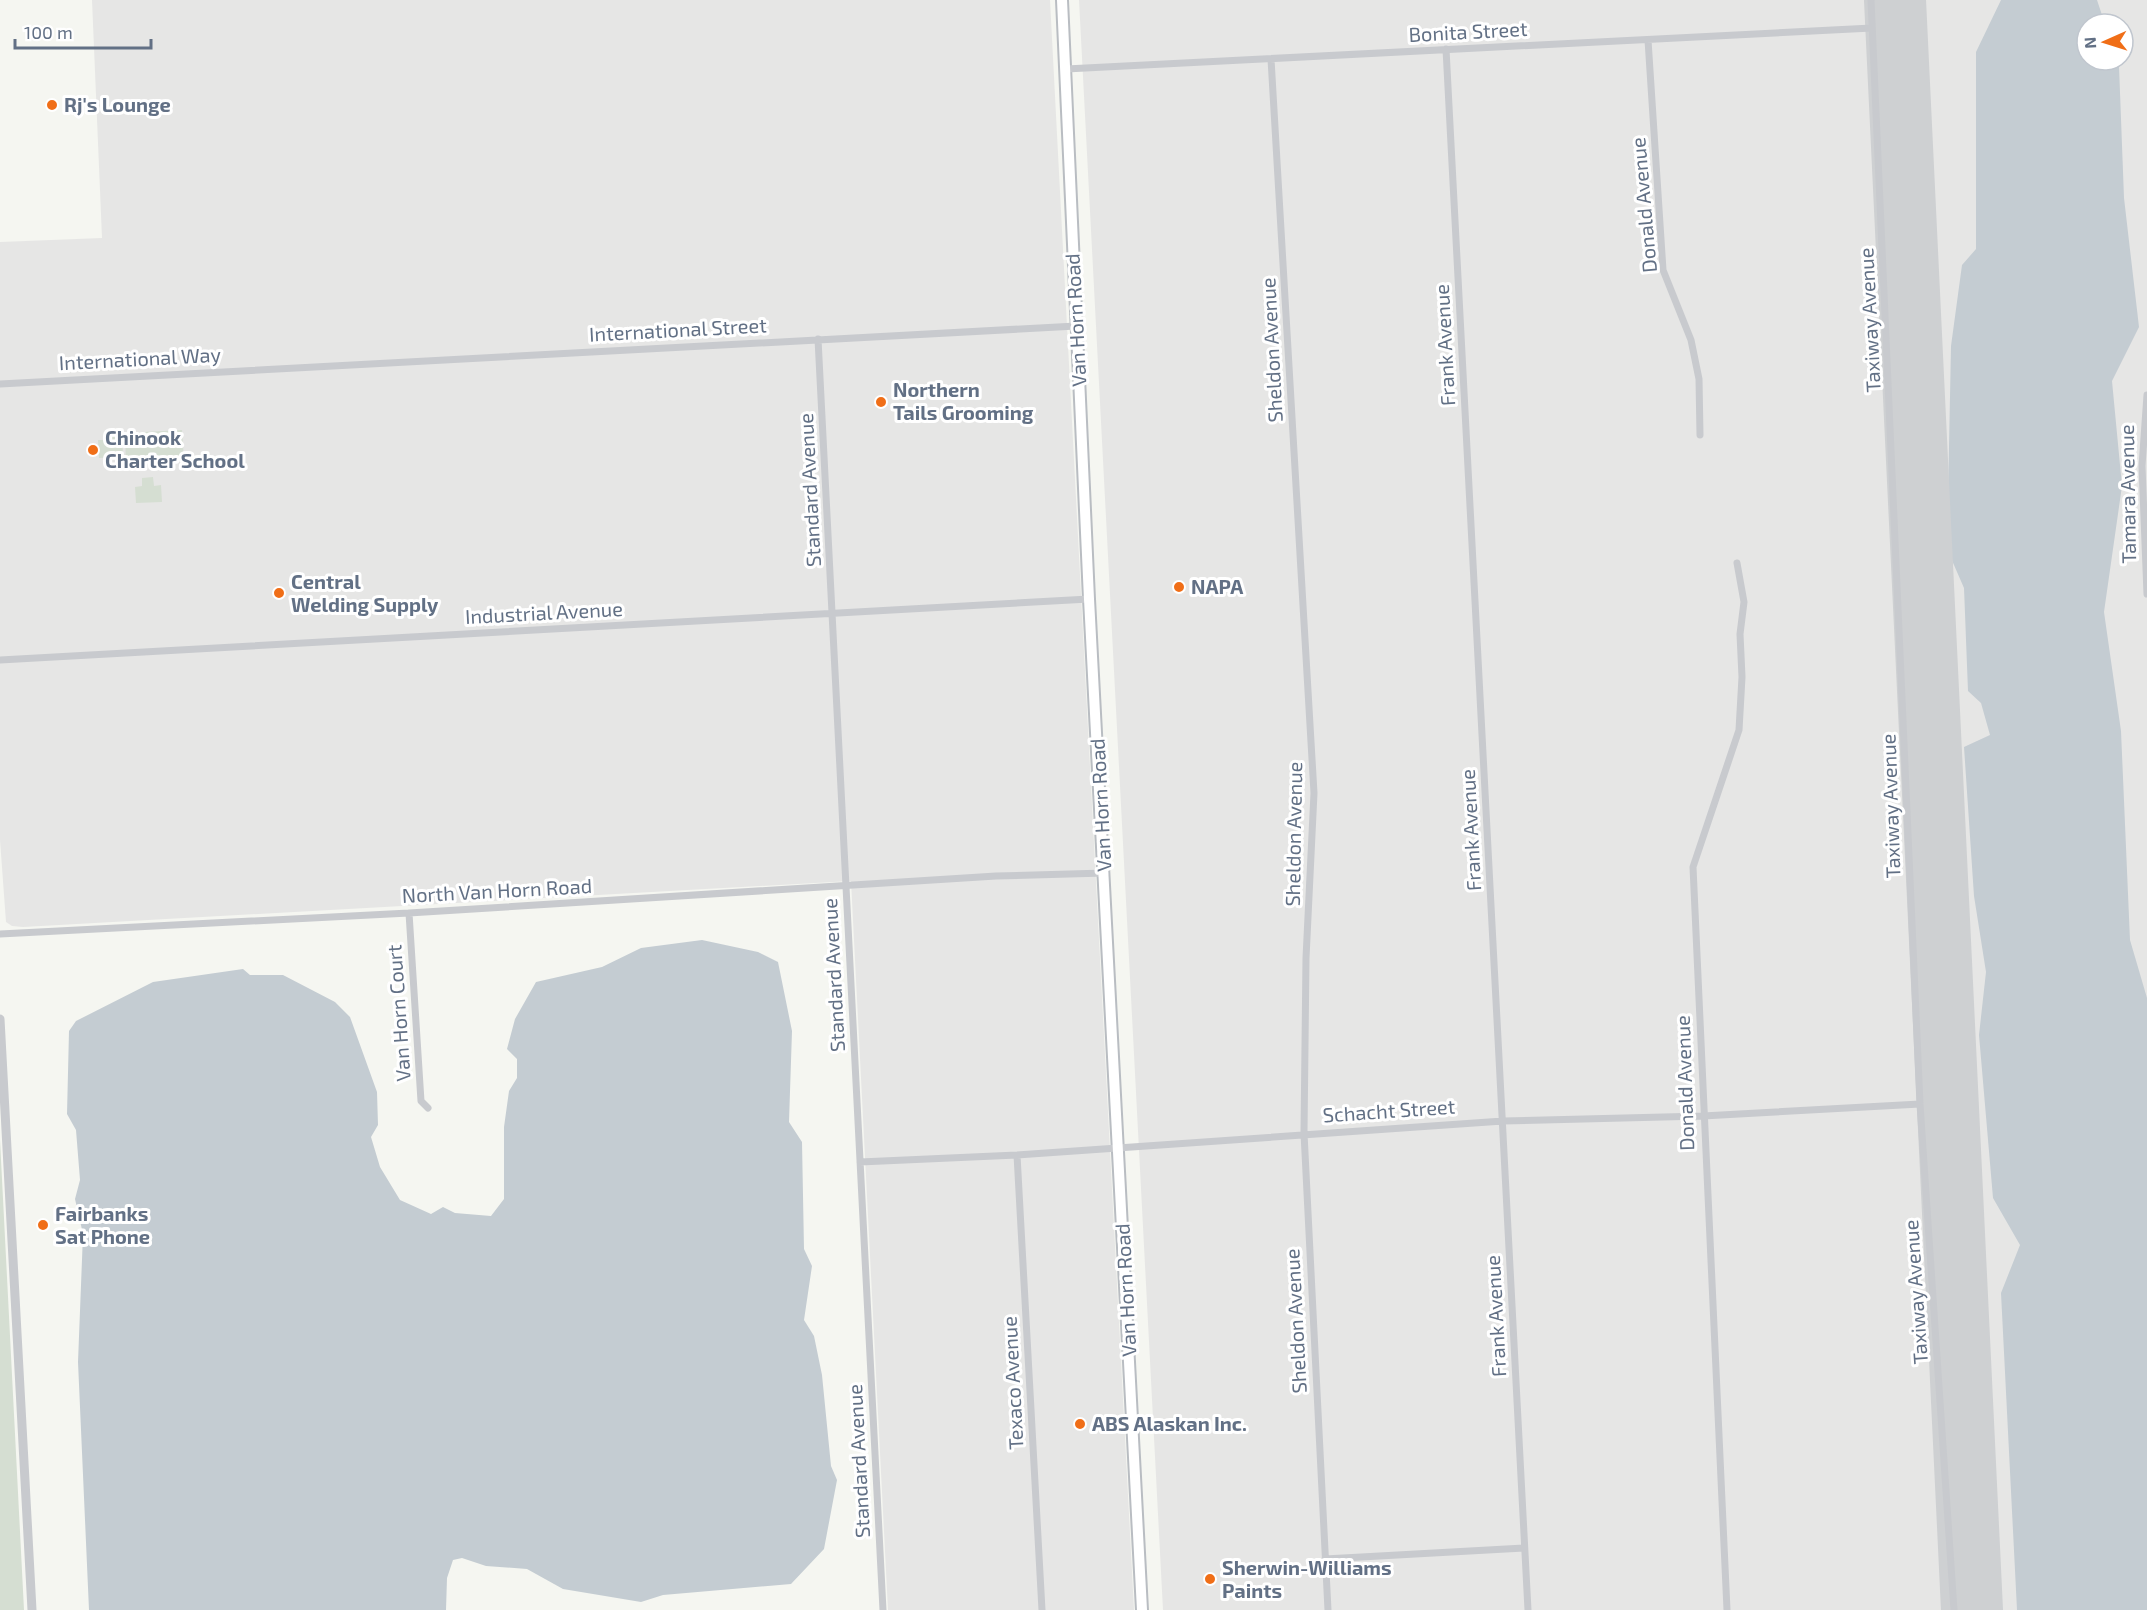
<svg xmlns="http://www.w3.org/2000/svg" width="2147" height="1610" font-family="'Exo 2',sans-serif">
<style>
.built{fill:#e6e6e5;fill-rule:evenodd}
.green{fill:#d5ded2}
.water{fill:#c4ccd2}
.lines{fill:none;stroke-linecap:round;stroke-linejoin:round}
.runway{stroke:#ced0d2;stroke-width:62}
.secondary-casing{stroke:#b9bdc2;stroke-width:14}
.minor{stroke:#c8cace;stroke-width:7}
.tertiary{stroke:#c8cace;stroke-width:9}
.secondary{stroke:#fff;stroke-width:10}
.poi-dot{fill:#f06e17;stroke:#fff;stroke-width:2}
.labels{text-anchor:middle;stroke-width:6;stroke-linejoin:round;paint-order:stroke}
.street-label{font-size:20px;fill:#627085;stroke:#fff}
.poi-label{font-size:20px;font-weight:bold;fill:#627085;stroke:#fff;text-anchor:start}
</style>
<rect width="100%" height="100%" fill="#f5f6f1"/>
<path class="built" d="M92 0H1050L1134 1610H888L851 881 23 927 12 926 6 922 0 840V242L102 238Z
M1079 0H2147V1610H1163ZM2087 24H2123V60H2087Z"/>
<path class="green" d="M122 428 123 457 99 458 98 440H108L107 429Z
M182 430 184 461 126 465 125 433Z
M153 477 154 486 161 485 162 502 136 503 135 487 142 486V478Z
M0 1140 24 1610H0Z"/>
<path class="water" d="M2001 0H2097L2105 24H2087V60H2117L2119 66 2124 198 2139 327 2112 381 2122 486 2104 612 2121 731 2130 940 2147 998V1610H2017L2001 1293 2020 1245 1993 1198 1979 1035 1986 972 1974 896 1964 747 1990 735 1981 703 1968 691 1964 588 1947 549 1951 346 1962 265 1976 249V52Z
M702 940 758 952 778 962 792 1031 789 1122 802 1142 804 1249 812 1266 804 1320 814 1336 822 1375 831 1466 837 1480 824 1549 791 1584 663 1595 641 1602 563 1589 527 1569 486 1566 462 1558 453 1560 447 1578 446 1610H89L78 1362 83 1234 75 1199 80 1180 76 1130 67 1114 69 1031 76 1021 153 982 243 969 250 975H283L335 1002 350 1017 377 1092 378 1125 371 1137 380 1167 400 1200 431 1214 443 1207 455 1213 491 1216 504 1199V1127L509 1091 517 1078V1059L507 1049 515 1019 536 982 602 967 641 948Z"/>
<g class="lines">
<path class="runway" d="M1895 0 1972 1610"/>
<g class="secondary-casing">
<path id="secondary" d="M1062 0 1089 599 1142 1610"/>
</g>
<path class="minor" d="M1871 0 1920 1104 1954 1610
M1648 40 1663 270 1691 340 1699 379 1700 435
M1446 49 1528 1610
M1271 59 1314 793 1306 958 1304 1133 1328 1610
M1066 69 1872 28
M818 339 883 1610
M0 384 1076 326
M2147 395 2142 466 2147 594
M0 660 1089 599
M409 913 421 1101 428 1108
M0 934 409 913 996 876 1105 873
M1017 1155 1042 1610
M860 1162 1017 1155 1503 1121 1703 1116 1920 1104
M1325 1559 1524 1548
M1727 1610 1693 867 1739 730 1742 677 1740 634 1744 602 1737 563"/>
<path class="tertiary" d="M0 1019 32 1610"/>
<use href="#secondary" class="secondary"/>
</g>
<g class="poi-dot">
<circle cx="52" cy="105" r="6"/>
<circle cx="881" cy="402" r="6"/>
<circle cx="93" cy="450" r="6"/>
<circle cx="1179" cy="587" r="6"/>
<circle cx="279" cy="593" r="6"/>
<circle cx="43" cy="1225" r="6"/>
<circle cx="1080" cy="1424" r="6"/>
<circle cx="1210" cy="1579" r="6"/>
</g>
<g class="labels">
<g class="street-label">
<text transform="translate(1468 32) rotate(-3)" y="7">Bonita Street</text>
<text transform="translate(1644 205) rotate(-95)" y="7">Donald Avenue</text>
<text transform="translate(1076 320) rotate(-93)" y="7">Van Horn Road</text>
<text transform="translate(1870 320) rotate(-93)" y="7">Taxiway Avenue</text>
<text transform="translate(678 330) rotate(-3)" y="7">International Street</text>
<text transform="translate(1445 345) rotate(-93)" y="7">Frank Avenue</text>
<text transform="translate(1272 350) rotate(-93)" y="7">Sheldon Avenue</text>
<text transform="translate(140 359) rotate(-3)" y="7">International Way</text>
<text transform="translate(810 490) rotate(-93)" y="7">Standard Avenue</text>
<text transform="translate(2128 494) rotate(-91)" y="7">Tamara Avenue</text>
<text transform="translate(544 613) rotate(-3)" y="7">Industrial Avenue</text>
<text transform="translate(1101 805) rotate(-93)" y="7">Van Horn Road</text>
<text transform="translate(1891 806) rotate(-92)" y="7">Taxiway Avenue</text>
<text transform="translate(1471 830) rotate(-93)" y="7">Frank Avenue</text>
<text transform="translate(1294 834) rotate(-89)" y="7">Sheldon Avenue</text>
<text transform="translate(497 891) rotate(-3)" y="7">North Van Horn Road</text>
<text transform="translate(834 975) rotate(-93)" y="7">Standard Avenue</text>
<text transform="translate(399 1013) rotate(-94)" y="7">Van Horn Court</text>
<text transform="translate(1685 1083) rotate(-92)" y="7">Donald Avenue</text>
<text transform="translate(1389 1111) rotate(-4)" y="7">Schacht Street</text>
<text transform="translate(1126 1290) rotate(-93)" y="7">Van Horn Road</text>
<text transform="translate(1916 1292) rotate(-94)" y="7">Taxiway Avenue</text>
<text transform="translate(1496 1316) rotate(-93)" y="7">Frank Avenue</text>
<text transform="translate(1296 1321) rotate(-93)" y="7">Sheldon Avenue</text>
<text transform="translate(1013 1383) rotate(-93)" y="7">Texaco Avenue</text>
<text transform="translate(859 1461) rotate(-93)" y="7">Standard Avenue</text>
</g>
<g class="poi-label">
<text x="64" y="112">Rj's Lounge</text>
<text x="893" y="397">Northern<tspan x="893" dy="23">Tails Grooming</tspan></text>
<text x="105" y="445">Chinook<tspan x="105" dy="23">Charter School</tspan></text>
<text x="291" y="589">Central<tspan x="291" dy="23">Welding Supply</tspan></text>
<text x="1191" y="594">NAPA</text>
<text x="55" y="1221">Fairbanks<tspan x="55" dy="23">Sat Phone</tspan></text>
<text x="1092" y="1431">ABS Alaskan Inc.</text>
<text x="1222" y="1575">Sherwin-Williams<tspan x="1222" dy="23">Paints</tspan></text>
</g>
</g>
<g transform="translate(2105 42) rotate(267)"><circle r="28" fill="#ffffff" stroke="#c0c6ce" stroke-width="1.5"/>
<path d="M0-4.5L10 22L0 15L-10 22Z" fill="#f06e17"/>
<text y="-9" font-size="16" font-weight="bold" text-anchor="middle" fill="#627085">N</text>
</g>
<path d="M15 39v9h136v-9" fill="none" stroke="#627085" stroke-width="3"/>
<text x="24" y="39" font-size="18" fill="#627085" stroke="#ffffff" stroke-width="4.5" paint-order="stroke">100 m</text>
</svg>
